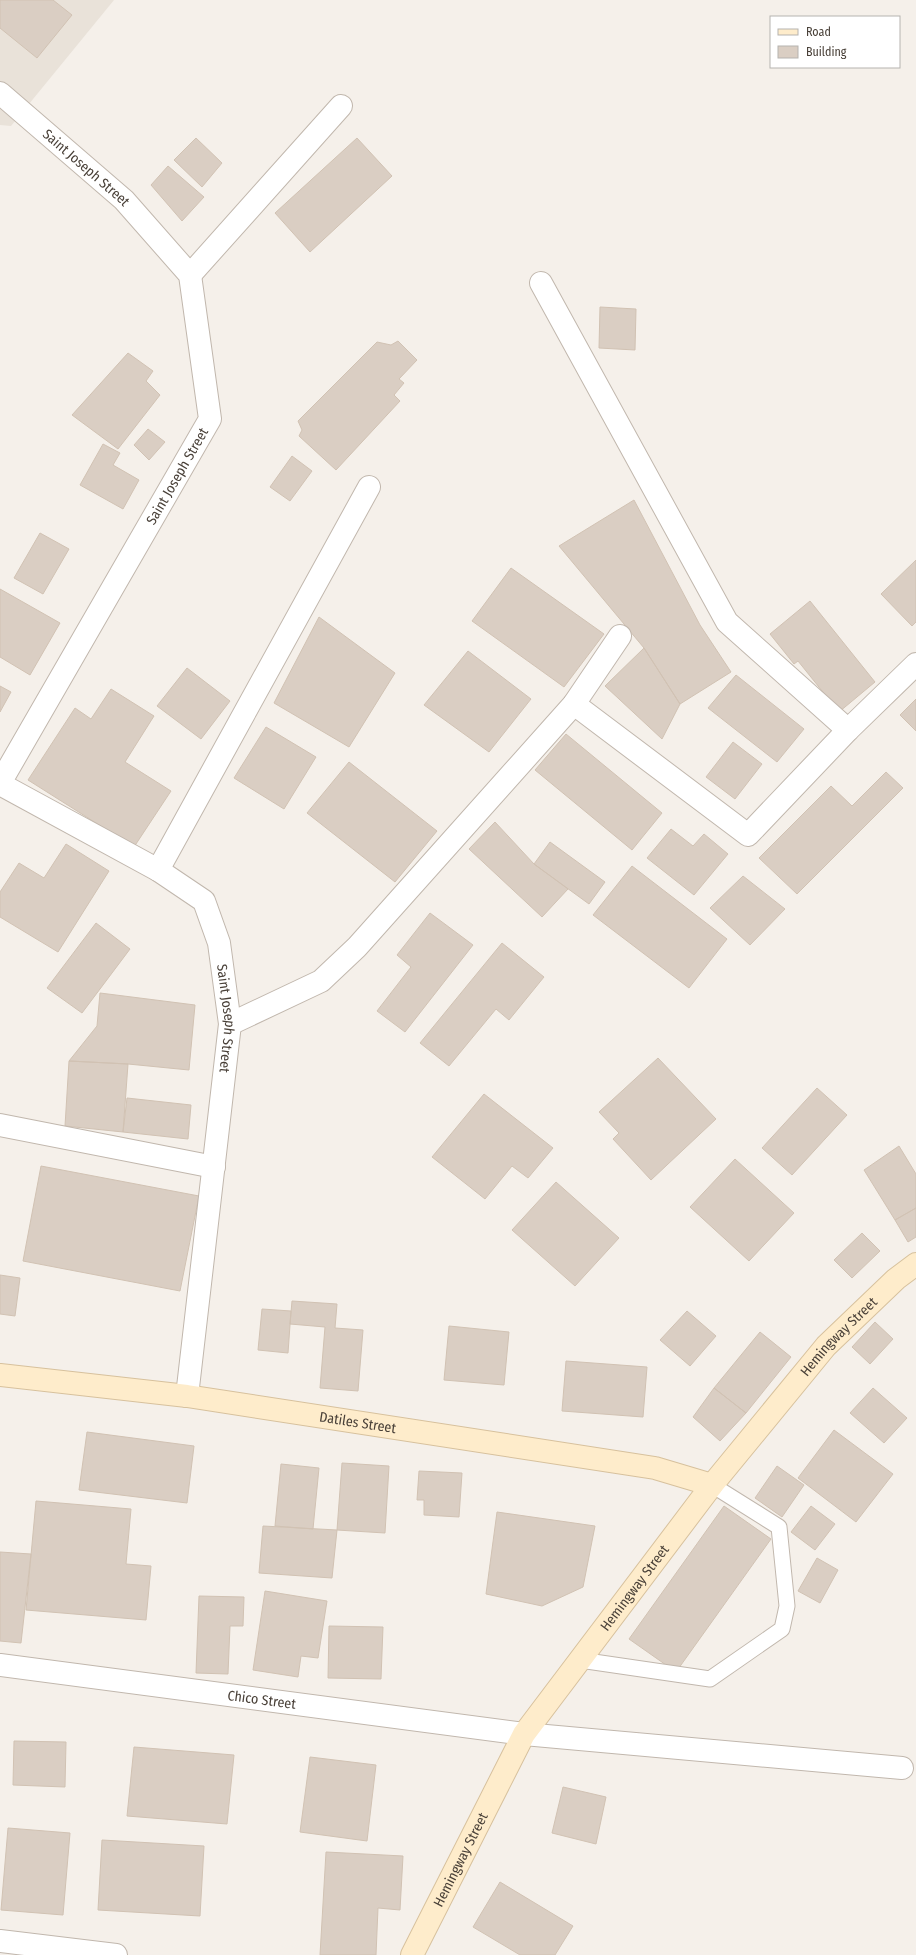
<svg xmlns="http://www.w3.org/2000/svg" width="916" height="1955" font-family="'Fira Sans Condensed',sans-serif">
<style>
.residential{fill:#e9e2d9}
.building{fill:#dacec3;stroke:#d1c2b3}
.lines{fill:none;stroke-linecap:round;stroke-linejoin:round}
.lane-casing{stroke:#c1b7ad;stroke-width:17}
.street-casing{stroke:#c1b7ad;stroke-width:24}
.secondary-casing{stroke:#d7c19d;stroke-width:24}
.lane{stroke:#fff;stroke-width:15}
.street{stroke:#fff;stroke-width:22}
.secondary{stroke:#feeccb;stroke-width:22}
.labels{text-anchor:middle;stroke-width:3;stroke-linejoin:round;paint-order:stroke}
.street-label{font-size:14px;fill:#494038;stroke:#fff}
</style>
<rect width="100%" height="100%" fill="#f5f0ea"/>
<path class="residential" d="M0 0H114L11 126 0 125Z"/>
<path class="building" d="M0 0H53L72 15 37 58 0 28Z
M196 138 222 163 202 187 174 160Z
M357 138 392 176 310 252 275 213Z
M168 166 204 197 182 221 151 185Z
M600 307 636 309 635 350 599 348Z
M398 341 417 360 399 379 404 383 394 395 400 401 336 470 299 436 302 430 298 421 377 342 391 345Z
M128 353 153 371 146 381 160 395 118 449 72 415Z
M148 429 165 442 149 460 134 445Z
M103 444 120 453 113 465 139 480 123 509 80 485Z
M292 456 312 471 290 501 270 487Z
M634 500 700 625 731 672 680 704 644 648 559 546Z
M40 533 69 549 43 594 14 578Z
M916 560V622L912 626 881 594Z
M511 568 604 634 564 687 472 621Z
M0 589 60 623 30 675 0 657Z
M810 601 875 682 839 712 798 661 794 664 770 634Z
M319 617 395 673 349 747 274 703Z
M644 648 680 704 662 739 605 686Z
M468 651 531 699 489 752 424 705Z
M187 668 230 701 201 739 157 706Z
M736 675 804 729 777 762 708 708Z
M0 686 11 692 0 712Z
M111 689 154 716 125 762 171 791 134 847 28 780 75 708 91 719Z
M916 699V731L900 715Z
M266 727 316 757 284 809 234 778Z
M566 734 662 813 632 850 535 770Z
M733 742 762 764 735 799 706 777Z
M349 762 437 831 395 882 307 813Z
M886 772 903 788 797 894 759 858 831 786 852 806Z
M495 822 534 864 568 889 542 917 469 849Z
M671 829 693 846 704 834 728 854 694 895 647 858Z
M550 842 605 882 589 904 534 864Z
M66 844 109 871 58 952 0 917V892L19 863 44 878Z
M632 866 727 939 689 988 593 915Z
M743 876 785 909 750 945 710 908Z
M430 913 473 945 405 1032 377 1011 411 967 397 955Z
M96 923 130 949 82 1013 47 988Z
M502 943 544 977 509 1020 496 1009 449 1066 420 1043Z
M100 993 195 1005 189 1070 128 1064 69 1061 97 1026Z
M658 1058 716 1119 651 1180 613 1139 619 1133 599 1112Z
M69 1061 128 1064 123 1132 65 1126Z
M817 1088 847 1115 792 1175 762 1148Z
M484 1094 553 1148 528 1178 512 1166 485 1199 432 1157Z
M127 1098 191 1105 188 1139 123 1132Z
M899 1146 916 1174V1208L895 1220 864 1170Z
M735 1159 794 1213 749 1261 690 1207Z
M41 1166 199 1196 180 1291 23 1261Z
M556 1182 619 1238 575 1286 512 1230Z
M916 1208V1237L908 1242 895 1220Z
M862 1233 880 1251 852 1278 834 1260Z
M0 1275 20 1278 15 1316 0 1314Z
M292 1301 337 1304 335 1328 363 1330 358 1391 320 1388 325 1327 290 1324Z
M262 1309 291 1311 288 1353 258 1350Z
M687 1311 716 1336 690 1366 660 1340Z
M875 1322 893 1339 870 1364 852 1347Z
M449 1326 509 1332 504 1385 444 1380Z
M760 1332 791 1357 746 1413 714 1388Z
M566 1361 647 1367 643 1417 562 1411Z
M714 1388 746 1413 720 1441 693 1417Z
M873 1388 907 1418 884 1443 850 1413Z
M834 1430 893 1474 856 1522 798 1478Z
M87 1432 194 1446 187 1503 79 1490Z
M342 1463 389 1466 385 1533 337 1530Z
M281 1464 319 1468 313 1529 275 1526Z
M777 1466 804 1485 782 1517 755 1498Z
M419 1471 462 1473 459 1517 424 1515V1500H417Z
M36 1501 131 1509 126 1564 151 1566 146 1620 26 1610Z
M724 1506 771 1539 676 1672 629 1639Z
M811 1506 835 1524 815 1550 791 1532Z
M497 1512 595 1526 583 1587 542 1606 486 1594Z
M263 1526 337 1530 332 1578 259 1573Z
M0 1552 31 1554 21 1643 0 1641Z
M817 1558 838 1570 820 1603 798 1591Z
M265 1591 327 1601 318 1658 301 1656 298 1677 253 1670Z
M199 1596 244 1597 243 1626H230L228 1674 196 1673Z
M329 1626 383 1627 381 1679 328 1678Z
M14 1741 66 1742 65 1787 13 1785Z
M134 1747 234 1755 227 1824 127 1816Z
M310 1757 376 1765 367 1841 300 1832Z
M563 1787 606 1797 596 1844 552 1833Z
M8 1828 70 1833 63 1915 1 1910Z
M102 1840 204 1846 200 1916 98 1910Z
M326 1852 403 1856 400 1910 378 1908 376 1955H320Z
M500 1882 573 1926 555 1955H520L473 1927Z"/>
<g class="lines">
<g class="lane-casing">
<path id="lane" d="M580 1660 710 1679 782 1629 787 1606 779 1527 712 1485"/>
</g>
<g class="street-casing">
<g id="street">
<path id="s1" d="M0 93 124 200 190 275 210 419 0 783"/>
<path d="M190 275 341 106"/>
<path d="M541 283 727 622 848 730 748 835 574 704"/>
<path d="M848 730 916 664"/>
<path id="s2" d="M0 784 158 870 204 901 219 943 230 1024 187 1396"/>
<path d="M158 870 369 487"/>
<path d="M230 1024 321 981 357 947 574 704 620 636"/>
<path d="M0 1125 214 1167"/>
<path id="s3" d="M0 1665 524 1734 902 1768"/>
<path d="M0 1941 116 1955"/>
</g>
</g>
<g class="secondary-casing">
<g id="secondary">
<path id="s4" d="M0 1375 187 1396 655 1468 712 1485"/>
<path id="s5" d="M412 1955 524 1734 712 1485 826 1346 896 1279 916 1264"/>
</g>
</g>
<use href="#lane" class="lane"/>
<use href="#street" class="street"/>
<use href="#secondary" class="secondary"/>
</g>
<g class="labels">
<g class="street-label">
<text dy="5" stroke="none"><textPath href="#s1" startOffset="114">Saint Joseph Street</textPath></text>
<text transform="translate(177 476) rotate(-60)" y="5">Saint Joseph Street</text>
<text dy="5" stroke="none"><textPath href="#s2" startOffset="356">Saint Joseph Street</textPath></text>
<text dy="5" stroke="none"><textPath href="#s5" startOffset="755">Hemingway Street</textPath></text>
<text dy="5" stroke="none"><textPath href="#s4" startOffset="361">Datiles Street</textPath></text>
<text dy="5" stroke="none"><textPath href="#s5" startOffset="431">Hemingway Street</textPath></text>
<text dy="5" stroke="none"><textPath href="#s3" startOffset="264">Chico Street</textPath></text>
<text dy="5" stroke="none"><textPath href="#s5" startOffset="107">Hemingway Street</textPath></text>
</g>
</g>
<rect x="770" y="16" width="130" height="52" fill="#ffffff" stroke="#b6b3af"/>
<rect x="778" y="29" width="20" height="6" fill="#feeccb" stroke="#b6b3af"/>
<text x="806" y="36" font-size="12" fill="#494038">Road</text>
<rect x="778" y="46" width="20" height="12" fill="#dacec3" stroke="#b6b3af"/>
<text x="806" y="56" font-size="12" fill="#494038">Building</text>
</svg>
